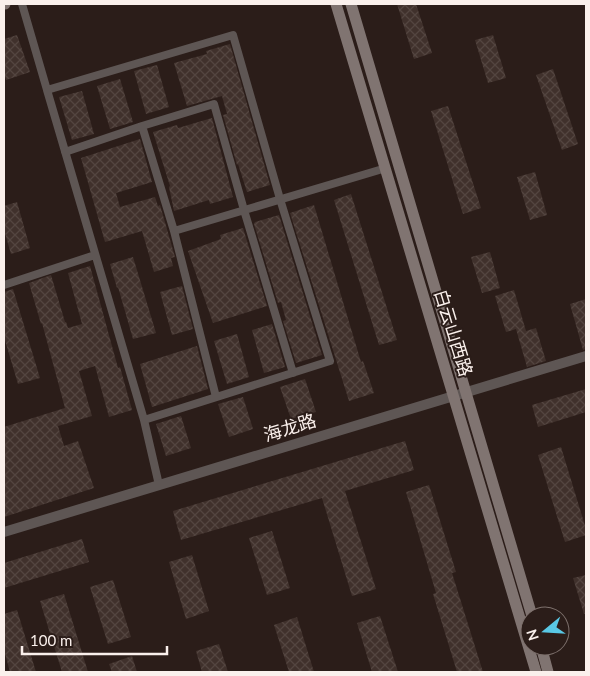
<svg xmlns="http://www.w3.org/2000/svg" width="590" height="676" font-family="Lato,'Noto Sans SC',sans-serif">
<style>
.building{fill:url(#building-cross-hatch)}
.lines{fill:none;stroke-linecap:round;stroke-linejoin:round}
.minor{stroke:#5e5654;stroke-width:8}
.tertiary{stroke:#5e5654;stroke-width:10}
.secondary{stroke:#807471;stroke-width:11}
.labels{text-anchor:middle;stroke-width:4;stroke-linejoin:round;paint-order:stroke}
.street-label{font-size:18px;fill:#faf0ec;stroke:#2b1d19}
</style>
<defs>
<pattern id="building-cross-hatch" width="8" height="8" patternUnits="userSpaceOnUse" patternTransform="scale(1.25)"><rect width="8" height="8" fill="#40312c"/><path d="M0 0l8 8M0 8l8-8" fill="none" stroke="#534540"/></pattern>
</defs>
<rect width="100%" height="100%" fill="#2b1d19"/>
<path class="building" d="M397 4H416L432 53 414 59Z
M17 35 30 72 6 80 4 74V39Z
M493 35 506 78 488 83 475 40Z
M230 44 270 185 247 192 238 164 237 165 223 115 227 114 222 96 187 106 174 63 207 54 206 51Z
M157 65 169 107 146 114 134 71Z
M553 69 578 144 562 150 536 75Z
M120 79 133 122 110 129 97 86Z
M82 91 94 134 72 140 59 97Z
M448 106 481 208 463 214 431 111Z
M212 118 233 197 210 204 209 200 174 211 169 187 170 186 153 132 177 125 178 128Z
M140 139 152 182 116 193 120 207 155 197 158 206 160 205 175 257 171 258 173 266 154 272 142 231 105 242 81 158Z
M535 172 547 215 530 220 517 177Z
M351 194 397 340 379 345 334 200Z
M17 202 30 248 11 254 4 230V206Z
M314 205 361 362 363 361 374 393 349 401 290 213Z
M279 215 322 355 296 363 283 321 286 320 281 302 278 303 254 224 255 222Z
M243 228 267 306 213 323 188 251 221 239 220 235Z
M490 252 500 288 482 293 471 257Z
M133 257 156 333 133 339 118 287 117 288 110 264Z
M90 266 118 368 120 367 132 410 109 417 95 366 79 371 92 416 58 426 64 446 78 441 94 488 4 517V427L65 408 42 323 41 324 29 283 51 275 65 322H66L68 328 82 324 68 273Z
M182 286 193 329 172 335 160 292Z
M13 289 40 378 18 384 4 337V292Z
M514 290 526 331 536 328 546 361 527 367 516 329 506 332 495 296Z
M586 299V349L583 350 570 304Z
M272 324 285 367 264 373 252 330Z
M237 334 249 377 227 384 214 341Z
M197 346 208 389 152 407 140 364Z
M305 379 316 412 291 419 280 387Z
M586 389V412L538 427 532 405Z
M243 397 253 429 229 437 218 404Z
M181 416 191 448 166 456 156 424Z
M405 441 414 470 345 491 376 589 352 596 322 498 181 540 173 511Z
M561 447 586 529V535L565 542 538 455Z
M429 485 456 572 452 573 483 672H457L433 594 436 593 406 492Z
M272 531 290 588 267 595 249 538Z
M82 539 89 562 4 588V563Z
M192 555 209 611 186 619 169 562Z
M586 575V614H584L573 578Z
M113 580 131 637 108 644 90 587Z
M64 594 88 672H62L40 601Z
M17 610 36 672H10L4 650V614Z
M380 616 398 672H372L357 623Z
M297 617 314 672H289L274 625Z
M219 644 228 672H202L196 651Z
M132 656 137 672H112L109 664Z"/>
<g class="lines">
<path class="minor" d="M22 4 47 90 233 35 280 199 330 361 144 420
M47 90 144 420 159 485
M142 126 174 231 216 397
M65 152 142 126 214 104 244 210 293 373
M174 231 386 168
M4 285 95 255"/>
<path class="tertiary" d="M4 532 586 356"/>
<path class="secondary" d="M4 4H5
M336 4 536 672
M351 4 532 616
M541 646 548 672"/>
</g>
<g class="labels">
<g class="street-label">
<text transform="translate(453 333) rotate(73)" y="6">白云山西路</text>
<text transform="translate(290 428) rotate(-17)" y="6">海龙路</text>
</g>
</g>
<rect width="590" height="676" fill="none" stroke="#faf0ec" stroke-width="10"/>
<g transform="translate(545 631) rotate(252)"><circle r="24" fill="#2b1d19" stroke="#7e716d"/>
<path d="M0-4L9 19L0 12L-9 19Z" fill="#59c8e5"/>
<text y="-8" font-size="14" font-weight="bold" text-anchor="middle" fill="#faf0ec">N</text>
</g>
<path d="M22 646v8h145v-8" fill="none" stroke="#faf0ec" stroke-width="2.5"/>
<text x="30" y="646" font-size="15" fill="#faf0ec" stroke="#2b1d19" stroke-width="4" paint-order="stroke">100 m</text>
</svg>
